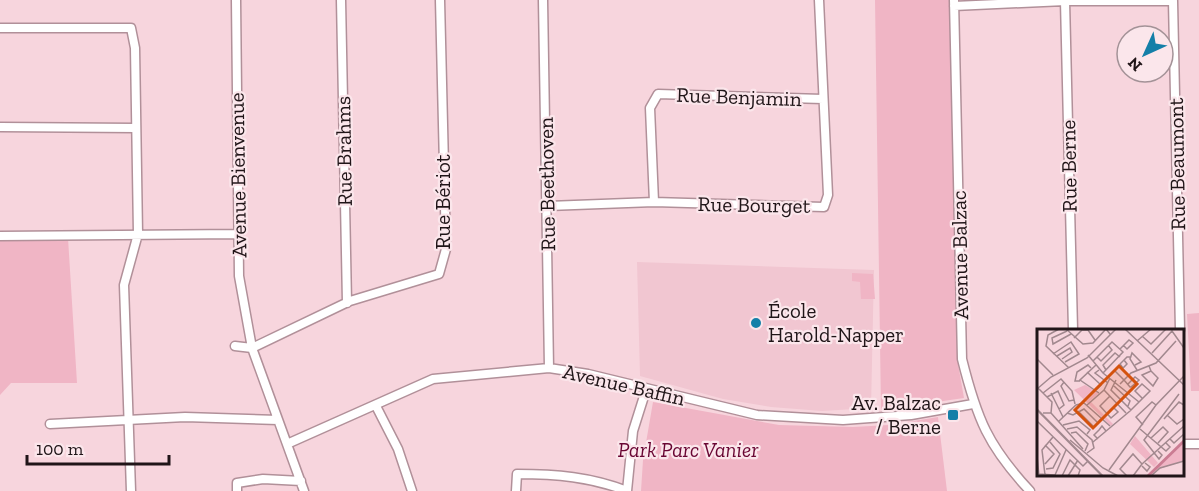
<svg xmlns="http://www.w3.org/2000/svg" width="1199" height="491" font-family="'Zilla Slab',serif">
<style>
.built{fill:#f1c6d1}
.green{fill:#f0b5c5}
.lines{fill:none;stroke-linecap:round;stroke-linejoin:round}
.street-casing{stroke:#b19099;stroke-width:11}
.street{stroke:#fff;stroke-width:8}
.poi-dot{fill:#147fa8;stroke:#fbe6eb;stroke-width:2}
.labels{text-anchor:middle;stroke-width:4.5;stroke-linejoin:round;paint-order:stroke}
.street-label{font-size:21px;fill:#201518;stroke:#fbe6eb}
.poi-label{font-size:21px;fill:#201518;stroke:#fbe6eb;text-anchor:start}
.park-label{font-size:21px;font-style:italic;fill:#690633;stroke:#fbe6eb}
.inset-river{fill:none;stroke:#cb7c93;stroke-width:3}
.inset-road{fill:none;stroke:#a1888e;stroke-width:1.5}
.view{fill:#d4520d;fill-opacity:0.15;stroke:#d4520d;stroke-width:3}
.inset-edge{fill:none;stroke:#201518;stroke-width:3}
</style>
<rect width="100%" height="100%" fill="#f7d5dd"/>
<path class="built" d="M637 262 874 270 871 408 822 411 771 407 723 399 640 376Z"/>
<path class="green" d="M875 0H950L958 364 964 398 881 410Z
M68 238 77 383H11L0 395V240Z
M852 273 873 274 875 299H861L860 282 852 281Z
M1199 313V391H1191L1187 314Z
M653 402 779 425 853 427 889 425 938 417 947 491H641L643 460Z"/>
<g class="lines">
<g class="street-casing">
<path id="street" d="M236 0 239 276 252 348 304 491
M341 0 347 303
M543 0 549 368
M954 0 962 359C977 419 988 446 1030 491
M1065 1 1073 330
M954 6 1065 1H1173L1180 330
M0 28H131L135 48 138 234 124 285 131 491
M0 127 136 128
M654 202 650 108 658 94 823 99
M548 206 654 202 824 207 828 195 819 0
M0 236 239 234
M235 346 252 348 350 301 439 274 446 249 440 0
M376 406 398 449 412 491
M50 424 185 417 278 420
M287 444 433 379 549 368 588 374 757 415 843 420 911 415 973 404
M1182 444H1199
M237 491V483L263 479 301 481
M516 491 517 474C556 474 591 477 627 491
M627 491 633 431 646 390"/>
</g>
<use href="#street" class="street"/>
</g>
<g class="poi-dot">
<circle cx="756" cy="323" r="6"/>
<rect x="947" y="409" width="12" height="12" rx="3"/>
</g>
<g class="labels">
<g class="street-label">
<text transform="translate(739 97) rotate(2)" y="7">Rue Benjamin</text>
<text transform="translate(344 151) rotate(-91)" y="7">Rue Brahms</text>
<text transform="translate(1177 164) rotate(-91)" y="7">Rue Beaumont</text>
<text transform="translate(1069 166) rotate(-91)" y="7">Rue Berne</text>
<text transform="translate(238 175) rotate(-91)" y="7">Avenue Bienvenue</text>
<text transform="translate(547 184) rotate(-91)" y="7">Rue Beethoven</text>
<text transform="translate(443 202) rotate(-90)" y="7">Rue Bériot</text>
<text transform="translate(754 205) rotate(1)" y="7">Rue Bourget</text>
<text transform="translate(960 255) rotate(-91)" y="7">Avenue Balzac</text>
<text transform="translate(624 385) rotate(13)" y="7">Avenue Baffin</text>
</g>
<g class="poi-label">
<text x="768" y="318">École<tspan x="768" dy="24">Harold-Napper</tspan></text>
<text x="941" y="410" text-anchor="end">Av. Balzac<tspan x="941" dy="24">/ Berne</tspan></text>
</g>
<g class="park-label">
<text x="688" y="457">Park Parc Vanier</text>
</g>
</g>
<g transform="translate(1037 329)">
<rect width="147" height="147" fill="#f7d5dd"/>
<path d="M48 56 62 64 53 72 76 95 74 97 37 61ZM98 107 121 134 117 138 93 115ZM147 114V132L119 141Z" fill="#f0b5c5"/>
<path class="inset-river" d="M111 147 147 112"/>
<path class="inset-road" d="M22 0 11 6 9 17 32 39M29 0 46 15 56 14 69 0 73 5M88 0 147 56M30 2 15 9 16 15 34 5M105 7 114 15 129 0M37 9 45 1H51L58 11M100 12 114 0M83 20 92 11 96 14 90 20 86 16M115 24 135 2 147 19M16 25 34 13 42 25 28 33M51 26 66 44 102 73M20 27 33 19 35 23 25 30M60 28 64 32 75 21 71 16M0 30 16 46M87 31 90 35 86 39 83 35 90 28H93M56 32 75 13 86 23 66 44M59 36 43 51 62 64M98 36 104 33 95 24 93 30 100 41M112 37 114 42 105 46 116 57 121 49 114 42M62 41 58 44 71 54M69 41 66 36 78 24 83 28M77 41 87 51 93 58H94L102 51 98 48 91 55M50 43 64 56 60 60M79 51 74 61 94 81M43 52H38L40 43 51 36 54 39M27 53 24 57 32 72 37 71M83 55 94 44 119 34 139 12M77 57 93 72 91 77M1 59 15 73 14 84M0 60 14 48 50 29 79 0M67 61 89 84M6 64 24 50 35 62 38 75M14 64 26 88M73 67 63 77 74 89 81 83 77 79M10 68 21 62 27 76 22 80M50 76 67 61 73 49M0 80 66 147M0 81 65 147M41 82 57 98 65 89M6 84H14L46 120M30 84 36 86 47 80 61 94M130 86 140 95 147 90M127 90 142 73 147 76M0 92 46 137 51 132M22 92 39 76 47 74 73 97M26 96 42 92 53 101 50 105M106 96 99 88 115 73 119 76M30 100 40 98 55 111 57 119 50 124M103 100 129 122 133 118 129 114M34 104 39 103 51 115 48 122M114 109 126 98 131 103 121 114M61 110 57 106 62 101 65 97 69 102M133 110 137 114 147 105M33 111 66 139 81 147M56 113 93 82 113 62 105 55 98 62 105 69M121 122 125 126 122 130 107 111 142 65M0 127 2 147M8 135 17 125 8 116M105 135 147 97M105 137 110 142 113 138 108 134M9 140 16 139 23 125 13 113M72 141 119 76 147 47M1 145 18 146 29 121M8 146 5 121 16 108M25 147 33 131 43 141 41 147M31 147 41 131M90 147 83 140 96 125 105 135 96 147M114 147 123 139 147 132"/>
<path class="view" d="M82 37 100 55 56 99 38 81Z"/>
<rect width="147" height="147" class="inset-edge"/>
</g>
<g transform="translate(1145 54) rotate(225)"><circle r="28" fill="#fbe6eb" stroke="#a39297" stroke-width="1.5"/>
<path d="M0-4.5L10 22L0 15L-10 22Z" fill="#147fa8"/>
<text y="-9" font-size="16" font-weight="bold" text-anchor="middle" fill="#201518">N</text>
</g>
<path d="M27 455v9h142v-9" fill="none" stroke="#201518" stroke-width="3"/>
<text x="36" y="455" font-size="18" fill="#201518" stroke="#fbe6eb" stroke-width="4.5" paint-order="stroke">100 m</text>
</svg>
